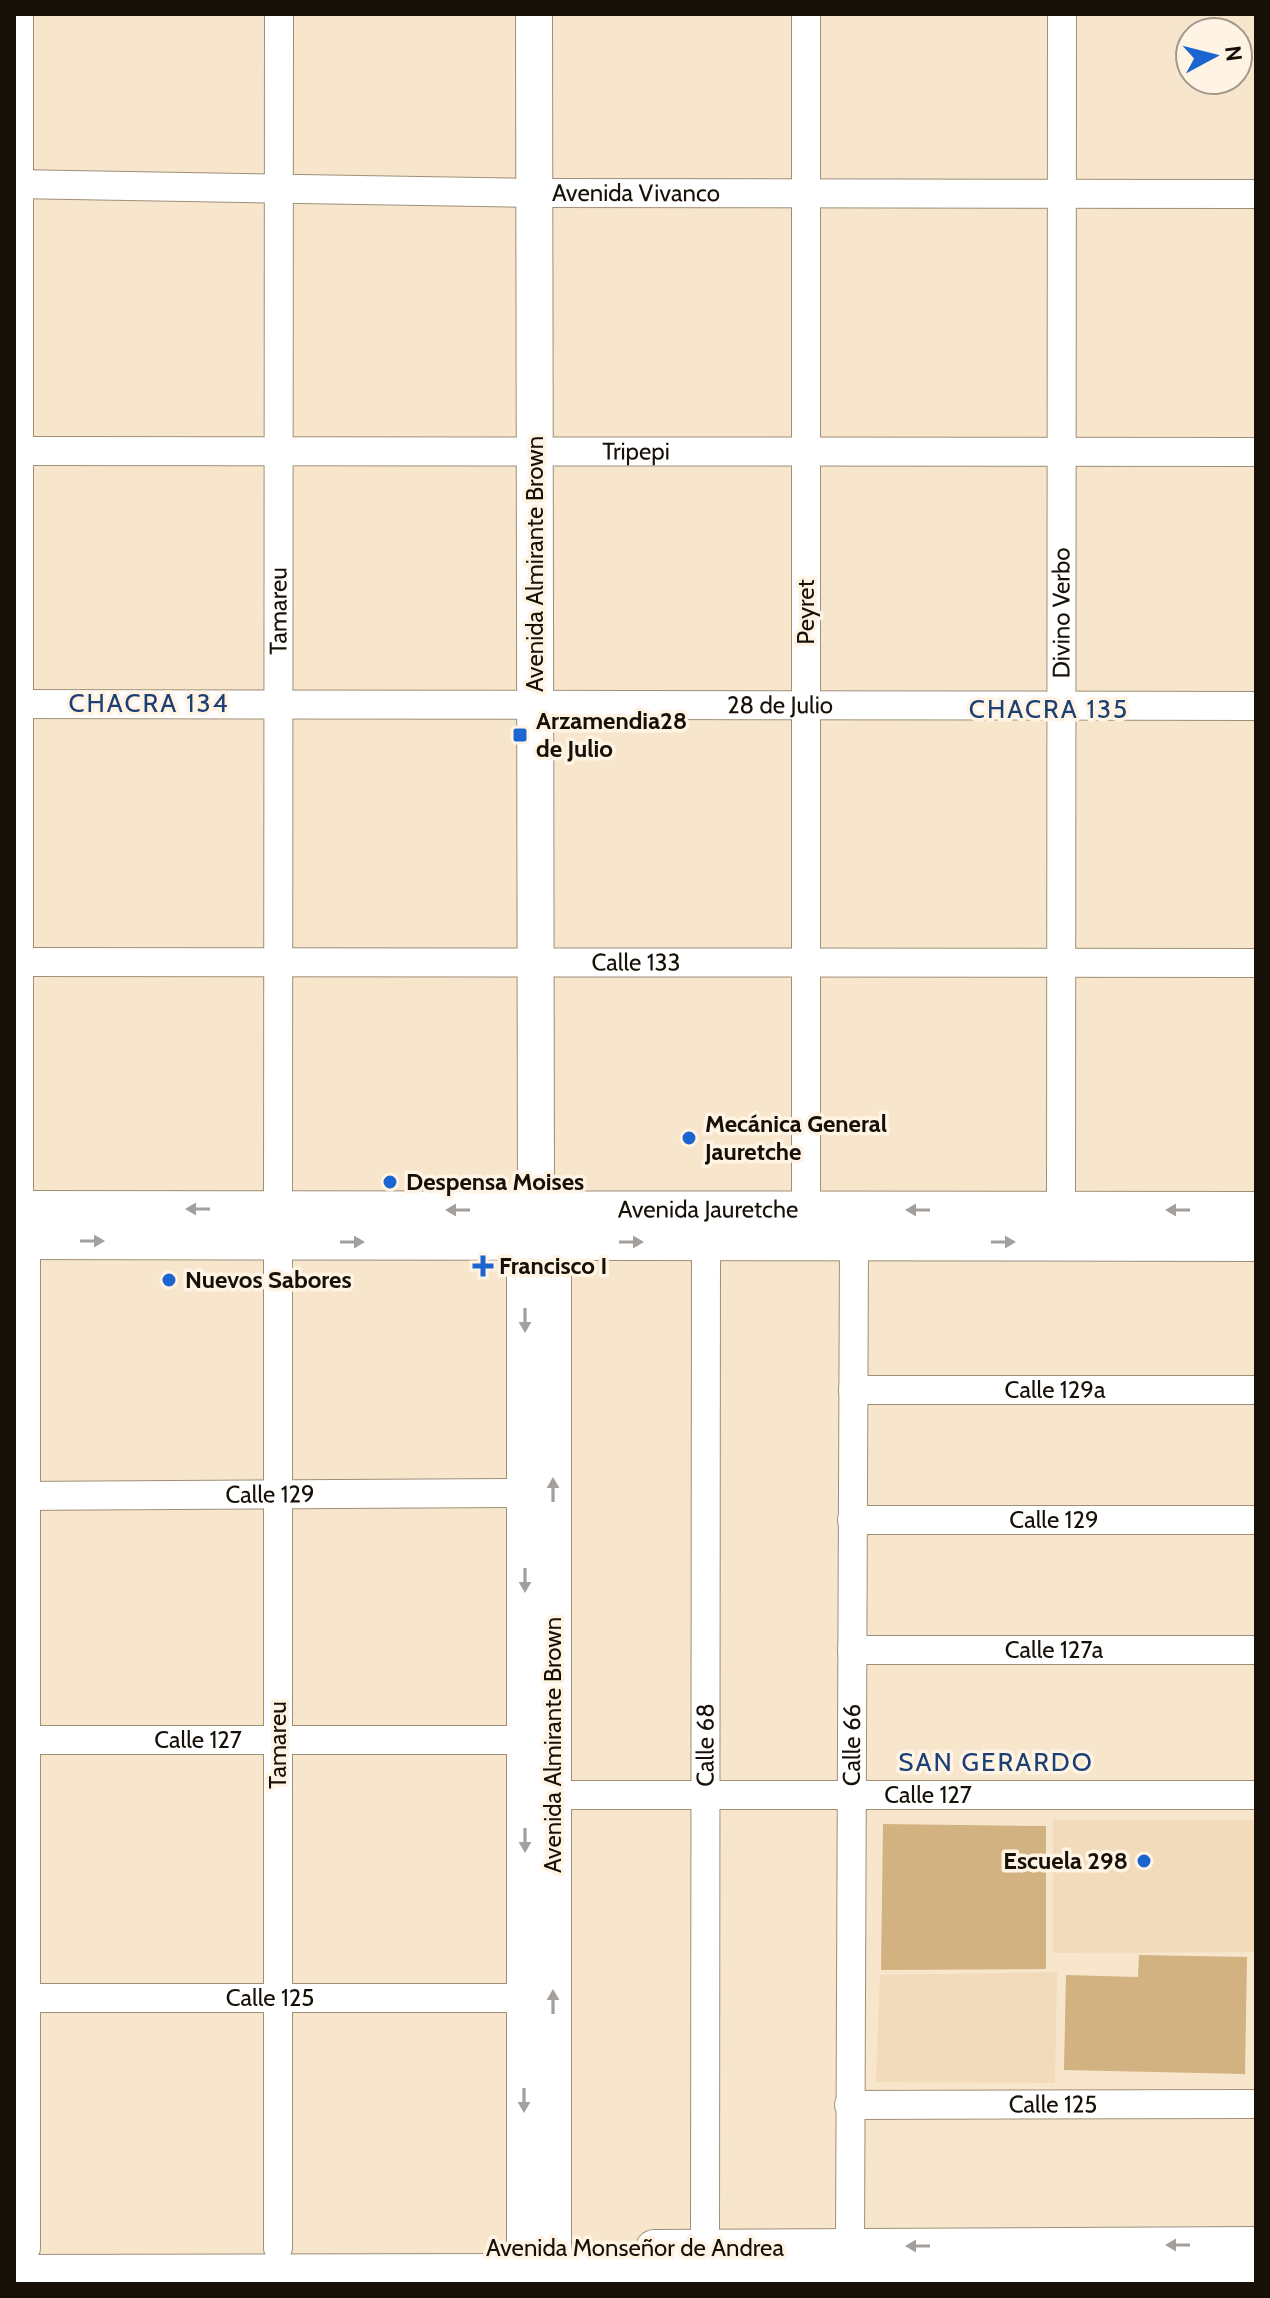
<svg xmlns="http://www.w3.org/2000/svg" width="1270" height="2298" font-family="Cabin,sans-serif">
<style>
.built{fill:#f1dbba}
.green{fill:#d1b280}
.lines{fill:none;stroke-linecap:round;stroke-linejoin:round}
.minor-casing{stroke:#9f8f77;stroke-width:30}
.major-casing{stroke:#9f8f77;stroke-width:38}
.minor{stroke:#fff;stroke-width:28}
.major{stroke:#fff;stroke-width:36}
.oneway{fill:#a29f9c}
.poi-dot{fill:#1c64cf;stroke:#fff4e4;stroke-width:3}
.labels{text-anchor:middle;stroke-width:7;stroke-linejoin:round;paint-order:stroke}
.street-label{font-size:24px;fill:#161007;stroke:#fff4e4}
.poi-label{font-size:24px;font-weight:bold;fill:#161007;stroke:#fff4e4;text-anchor:start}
.neighbourhood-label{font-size:26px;letter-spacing:2px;fill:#1c3f74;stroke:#fff4e4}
</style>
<rect width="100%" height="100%" fill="#f7e6cc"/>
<path class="built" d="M1053 1820H1256V1952L1053 1953Z
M1057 1972 1055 2083 876 2082 880 1975Z"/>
<path class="green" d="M883 1824 1046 1826V1969L881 1970Z
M1139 1955 1247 1957 1245 2074 1064 2070 1066 1975 1138 1977Z"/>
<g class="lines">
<g class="minor-casing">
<g id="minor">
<path id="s1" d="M14 184 535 193 1256 194"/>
<path id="s2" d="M14 451 1256 452"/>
<path id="s3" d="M14 704 1256 706"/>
<path id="s4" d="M14 962 1256 963"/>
<path d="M19 1209V14"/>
<path id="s5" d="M278 1209 279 14"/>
<path d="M806 1210V14"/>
<path id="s6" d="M1061 1211 1062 14"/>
<path d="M26 1241V2248"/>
<path d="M278 1242V2248"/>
<path id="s7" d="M853 1390H1256"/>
<path id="s8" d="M14 1496 525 1493"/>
<path id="s9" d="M852 1520H1256"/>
<path id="s10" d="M852 1650H1256"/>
<path id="s11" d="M14 1740H525"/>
<path id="s12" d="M552 1795H1256"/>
<path id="s13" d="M14 1998H525"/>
<path id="s14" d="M849 2105 1256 2104"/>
<path id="s15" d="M705 2247 706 1242"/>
<path id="s16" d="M850 2247 854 1242"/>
</g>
</g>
<g class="major-casing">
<g id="major">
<path id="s17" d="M14 1209 1256 1210"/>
<path d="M542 1222 553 1242V2284"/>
<path d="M14 1241 1256 1243"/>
<path d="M654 2248 1256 2245"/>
<path d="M14 2273 553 2272 1256 2276"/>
<path d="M525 2284V1242L536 1210 534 14"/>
</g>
</g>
<use href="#minor" class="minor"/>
<use href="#major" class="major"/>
</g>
<defs><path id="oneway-solid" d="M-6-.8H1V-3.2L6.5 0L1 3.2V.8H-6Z" transform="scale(2)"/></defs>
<g class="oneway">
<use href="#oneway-solid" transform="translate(198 1209) rotate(-180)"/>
<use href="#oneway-solid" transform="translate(458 1210) rotate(-180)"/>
<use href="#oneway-solid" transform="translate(918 1210) rotate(-180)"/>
<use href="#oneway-solid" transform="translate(1178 1210) rotate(180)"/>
<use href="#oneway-solid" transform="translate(92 1241)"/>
<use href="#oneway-solid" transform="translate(352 1242)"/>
<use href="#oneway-solid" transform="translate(631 1242)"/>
<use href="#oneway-solid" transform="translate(1003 1242)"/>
<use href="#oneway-solid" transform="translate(525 1320) rotate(90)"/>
<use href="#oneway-solid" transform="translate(553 1490) rotate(-90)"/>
<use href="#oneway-solid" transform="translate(525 1580) rotate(90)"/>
<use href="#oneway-solid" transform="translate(525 1840) rotate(90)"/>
<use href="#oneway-solid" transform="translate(553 2002) rotate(-90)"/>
<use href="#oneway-solid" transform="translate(524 2100) rotate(90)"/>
<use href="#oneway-solid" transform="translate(1178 2245) rotate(180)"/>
<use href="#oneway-solid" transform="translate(918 2246) rotate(180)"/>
</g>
<g class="poi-dot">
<rect x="512" y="727" width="16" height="16" rx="4"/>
<circle cx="689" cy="1138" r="8"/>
<circle cx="390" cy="1182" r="8"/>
<path d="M479 1254h8v8h8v8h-8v8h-8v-8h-8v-8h8z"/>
<circle cx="169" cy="1280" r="8"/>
<circle cx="1144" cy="1861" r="8"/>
</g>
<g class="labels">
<g class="street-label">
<text dy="8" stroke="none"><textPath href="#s1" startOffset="622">Avenida Vivanco</textPath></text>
<text dy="8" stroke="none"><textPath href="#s2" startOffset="622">Tripepi</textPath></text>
<text transform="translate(535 564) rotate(-90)" y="8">Avenida Almirante Brown</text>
<text dy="8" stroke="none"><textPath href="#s5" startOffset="598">Tamareu</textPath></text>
<text transform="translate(806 612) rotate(-90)" y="8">Peyret</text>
<text dy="8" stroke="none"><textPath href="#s6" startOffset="598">Divino Verbo</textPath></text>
<text dy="8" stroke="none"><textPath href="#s3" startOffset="766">28 de Julio</textPath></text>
<text dy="8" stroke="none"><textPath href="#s4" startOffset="622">Calle 133</textPath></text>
<text dy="8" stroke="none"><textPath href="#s17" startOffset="694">Avenida Jauretche</textPath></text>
<text dy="8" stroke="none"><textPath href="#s7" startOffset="202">Calle 129a</textPath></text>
<text dy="8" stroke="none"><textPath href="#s8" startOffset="256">Calle 129</textPath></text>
<text dy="8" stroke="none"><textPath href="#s9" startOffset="202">Calle 129</textPath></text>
<text dy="8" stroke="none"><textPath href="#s10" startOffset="202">Calle 127a</textPath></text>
<text dy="8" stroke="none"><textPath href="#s11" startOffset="184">Calle 127</textPath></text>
<text dy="8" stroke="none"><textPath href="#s16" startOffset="502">Calle 66</textPath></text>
<text transform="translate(278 1745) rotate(-90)" y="8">Tamareu</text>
<text transform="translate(553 1745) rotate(-90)" y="8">Avenida Almirante Brown</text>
<text dy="8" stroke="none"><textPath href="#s15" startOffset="502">Calle 68</textPath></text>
<text dy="8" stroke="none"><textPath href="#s12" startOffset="376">Calle 127</textPath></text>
<text dy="8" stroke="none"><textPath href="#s13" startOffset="256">Calle 125</textPath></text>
<text dy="8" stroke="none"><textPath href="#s14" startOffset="204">Calle 125</textPath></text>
<text x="635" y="2256">Avenida Monseñor de Andrea</text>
</g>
<g class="poi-label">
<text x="536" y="729">Arzamendia28<tspan x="536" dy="28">de Julio</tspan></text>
<text x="705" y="1132">Mecánica General<tspan x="705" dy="28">Jauretche</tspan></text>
<text x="406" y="1190">Despensa Moises</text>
<text x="499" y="1274">Francisco I</text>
<text x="185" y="1288">Nuevos Sabores</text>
<text x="1128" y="1869" text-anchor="end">Escuela 298</text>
</g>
<g class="neighbourhood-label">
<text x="149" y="712">CHACRA 134</text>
<text x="1049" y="718">CHACRA 135</text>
<text x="996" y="1771">SAN GERARDO</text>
</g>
</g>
<rect width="1270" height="2298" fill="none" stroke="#161007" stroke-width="32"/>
<g transform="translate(1214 56) rotate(83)"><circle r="38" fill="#fff4e4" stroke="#a2998c" stroke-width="2"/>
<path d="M0-6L14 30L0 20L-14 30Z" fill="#1c64cf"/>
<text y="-12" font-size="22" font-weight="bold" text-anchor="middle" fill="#161007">N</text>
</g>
</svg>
